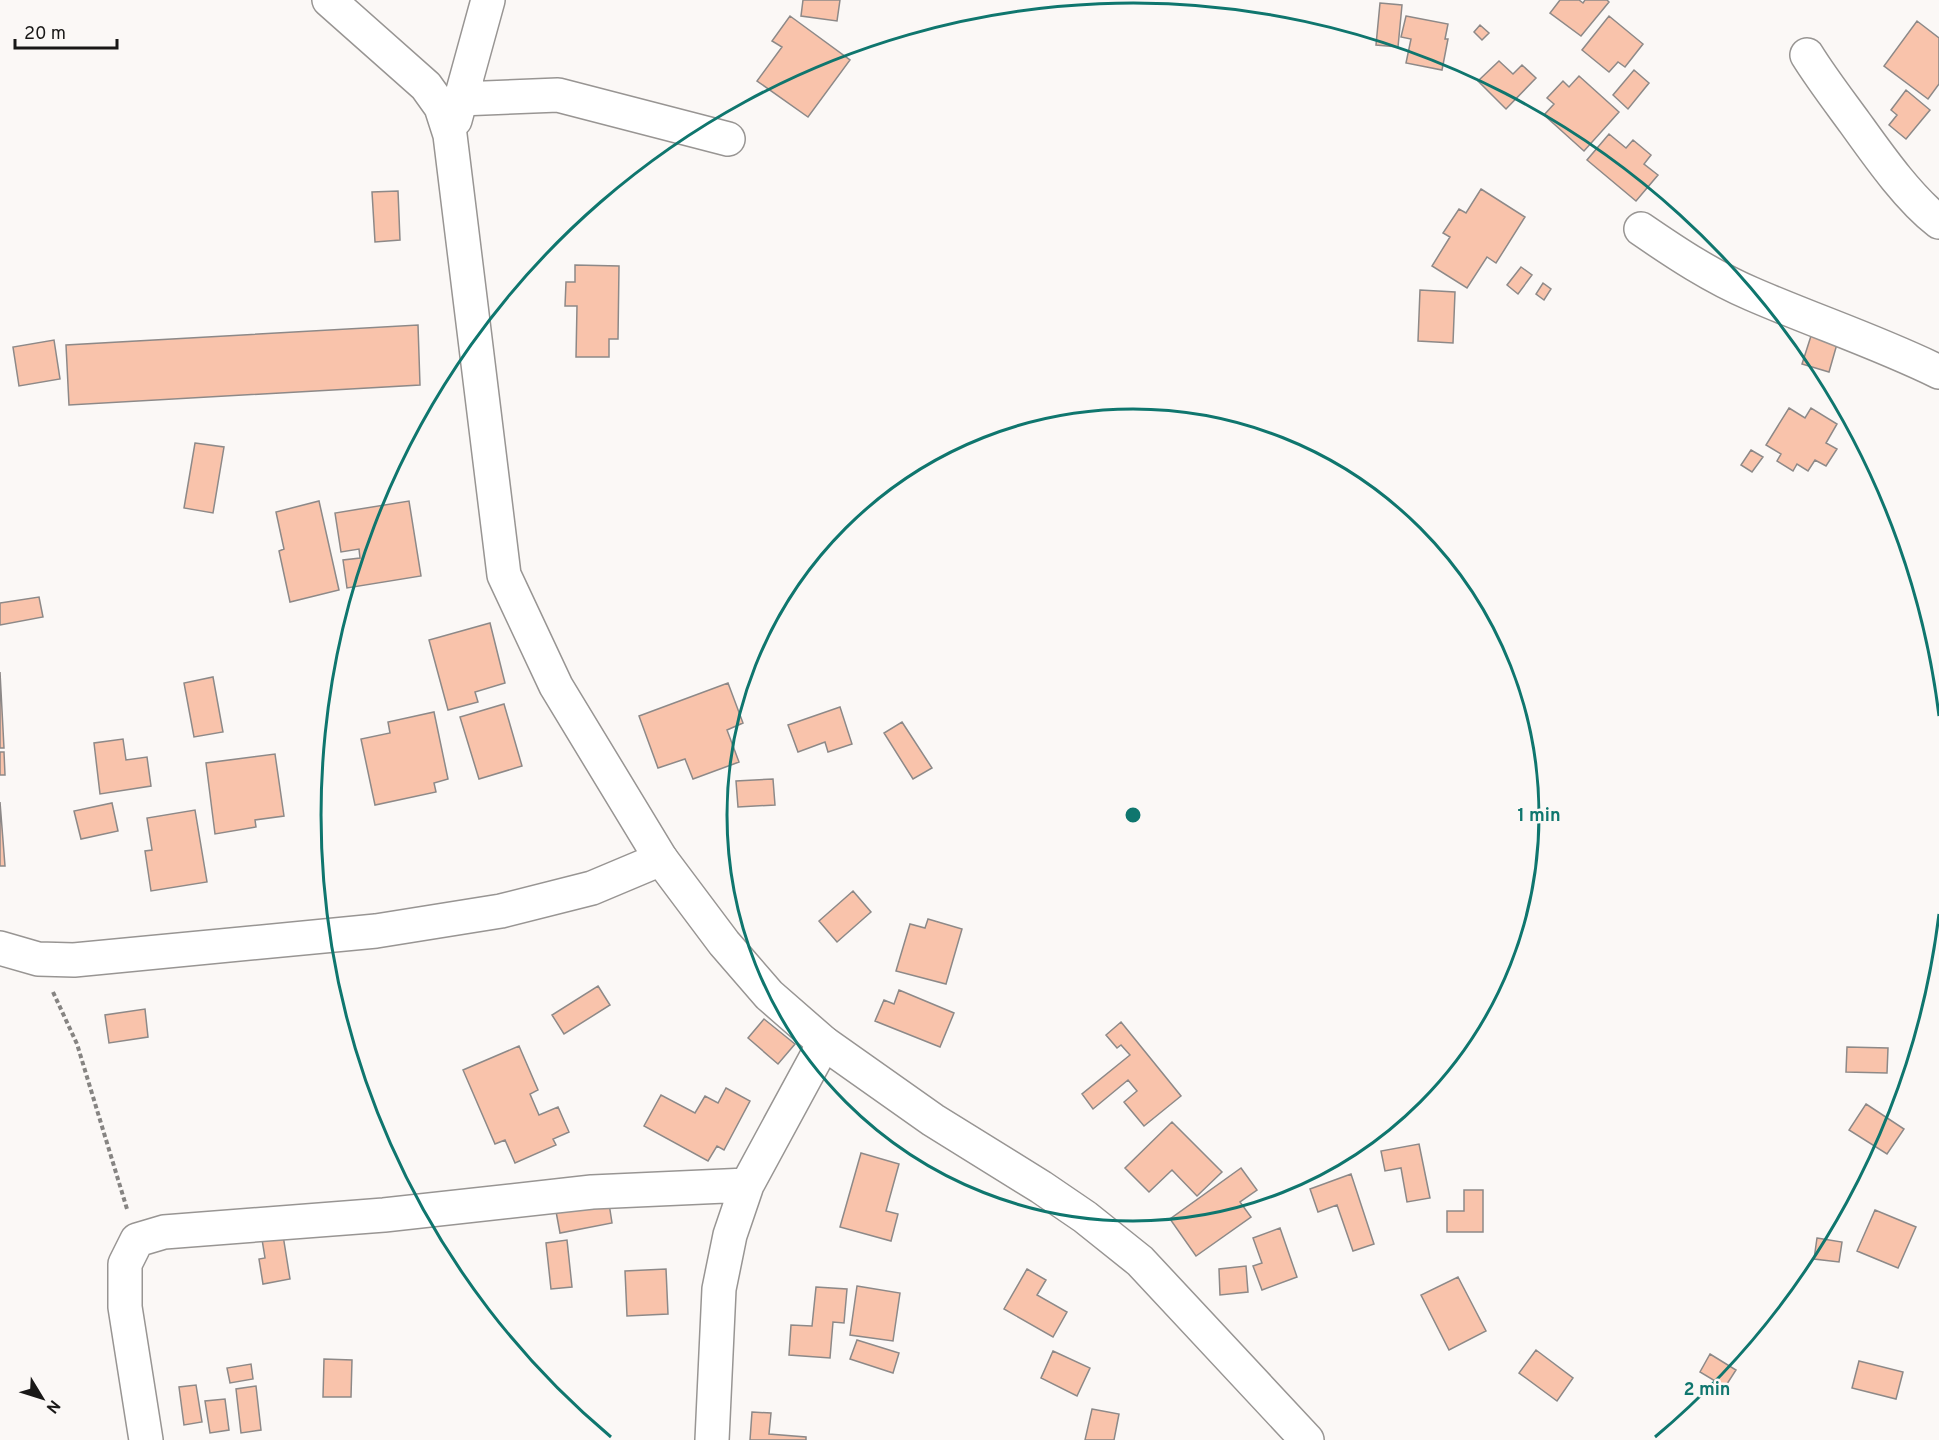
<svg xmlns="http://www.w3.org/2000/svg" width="1939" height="1440" font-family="Overpass,sans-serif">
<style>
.building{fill:#f9c3ab;stroke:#8d8988;stroke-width:1.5}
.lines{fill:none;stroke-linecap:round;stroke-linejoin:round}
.minor-casing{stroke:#989593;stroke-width:36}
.tertiary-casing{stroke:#989593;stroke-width:36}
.path{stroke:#868482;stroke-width:4;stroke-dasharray:4.5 3;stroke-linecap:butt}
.minor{stroke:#fff;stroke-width:33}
.tertiary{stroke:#fff;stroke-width:33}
.ring{fill:none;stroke:#0f766e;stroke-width:3}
.centre{fill:#0f766e;stroke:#fbf8f6;stroke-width:3}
.ring-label{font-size:18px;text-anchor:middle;font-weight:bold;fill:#0f766e;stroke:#fbf8f6;stroke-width:5;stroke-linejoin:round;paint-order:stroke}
</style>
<rect width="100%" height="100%" fill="#fbf8f6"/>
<path class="building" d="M803 0H840L837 21 801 16Z
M1560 0H1579L1583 3 1585 0H1607L1609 2 1581 36 1550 13Z
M1380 3 1402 5 1398 47 1376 45Z
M790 16 850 60 808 117 757 81 782 47 772 41Z
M1406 16 1448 24 1445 39H1448L1442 70 1406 63 1411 39 1401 37Z
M1609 16 1643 44 1625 67 1618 62 1609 72 1582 50Z
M1917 21 1939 38V84L1928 99 1884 66Z
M1480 25 1489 33 1482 40 1474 32Z
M1499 61 1513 74 1522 65 1536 78 1506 109 1478 81Z
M1634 70 1649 83 1628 109 1613 95Z
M1579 76 1619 112 1584 151 1544 115 1554 104 1547 98 1563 81 1569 87Z
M1906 90 1930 110 1906 139 1889 125 1897 115 1891 110Z
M1609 134 1626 148 1633 140 1651 155 1644 164 1658 175 1636 201 1587 160Z
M1481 189 1525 217 1496 263 1487 257 1467 288 1432 266 1450 237 1443 233 1459 209 1466 213Z
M398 191 400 240 375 242 372 192Z
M575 265 619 266 618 339H609V357H576L577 306H565L566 282H575Z
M1521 267 1532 275 1518 294 1507 285Z
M1543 283 1551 289 1544 300 1536 294Z
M1420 290 1455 292 1453 343 1418 341Z
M418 325 420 385 69 405 66 345Z
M1811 336 1837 344 1829 372 1802 364Z
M54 340 60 379 19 386 13 347Z
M1789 408 1805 418 1811 408 1837 424 1826 443 1837 449 1826 466 1815 460 1808 471 1797 464 1793 471 1777 461 1781 454 1766 445Z
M195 443 224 447 213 513 184 508Z
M1751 450 1763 457 1752 472 1741 465Z
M319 501 339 590 290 602 279 551 284 549 276 512Z
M409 501 421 576 347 588 343 560 360 558 359 549 341 552 335 513Z
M39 597 43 617 0 625V603Z
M490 623 505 683 475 692 478 702 448 710 429 640Z
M0 672 4 748H0Z
M213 677 223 732 194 737 184 683Z
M728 683 743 723 727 730 739 762 693 779 685 759 658 768 639 716Z
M504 704 522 766 479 779 460 717Z
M840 707 852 744 828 752 825 742 798 752 788 725Z
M434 712 448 779 434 783 436 792 375 805 361 739 390 733 388 722Z
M902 722 932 768 913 779 884 733Z
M123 739 126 760 147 757 151 786 100 794 94 743Z
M0 752H4L5 775H0Z
M275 754 284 816 255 820 256 827 215 834 206 763Z
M773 779 775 805 738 807 736 781Z
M0 802 5 866H0Z
M112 803 118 831 81 839 74 811Z
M195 810 207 882 151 891 145 851 152 850 147 818Z
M853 891 871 912 837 942 819 921Z
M928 919 962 929 946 984 896 971 910 924 925 928Z
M598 986 610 1005 564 1034 552 1015Z
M899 990 954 1013 940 1047 875 1021 884 1000 894 1004Z
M145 1009 148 1037 109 1043 105 1015Z
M764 1019 795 1044 778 1064 748 1038Z
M1121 1022 1181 1096 1144 1126 1124 1102 1137 1091 1128 1080 1093 1109 1082 1094 1130 1055 1121 1045 1117 1048 1106 1035Z
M519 1046 538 1090 530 1094 539 1115 558 1107 569 1132 553 1139 556 1145 515 1163 505 1140 495 1144 463 1070Z
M1847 1047 1888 1048 1887 1073 1846 1072Z
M726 1088 750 1101 724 1150 717 1146 708 1161 644 1126 661 1095 695 1113 705 1096 718 1103Z
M1866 1104 1904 1129 1887 1154 1849 1130Z
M1172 1122 1222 1172 1197 1196 1172 1170 1149 1192 1125 1168Z
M1419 1144 1430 1198 1407 1202 1401 1168 1385 1171 1381 1151Z
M861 1153 899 1164 886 1211 898 1214 891 1241 840 1227Z
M1241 1168 1257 1190 1240 1202 1251 1217 1196 1256 1170 1219Z
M1351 1174 1374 1244 1353 1251 1337 1205 1318 1212 1310 1189Z
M1464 1190H1483V1232H1447V1211H1464Z
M608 1197 612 1223 560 1233 555 1206Z
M1875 1210 1916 1227 1898 1268 1857 1251Z
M1280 1228 1297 1277 1262 1290 1253 1266 1262 1263 1253 1238Z
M282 1229 290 1279 263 1284 259 1259 265 1258 261 1233Z
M1817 1238 1842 1242 1839 1262 1814 1259Z
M567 1240 572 1287 551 1289 546 1243Z
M1246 1266 1248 1292 1220 1295 1219 1269Z
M666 1269 668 1314 627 1316 625 1271Z
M1027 1269 1046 1280 1037 1295 1067 1312 1053 1337 1004 1309Z
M1458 1277 1486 1331 1449 1350 1421 1295Z
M857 1286 900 1293 893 1341 850 1335Z
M816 1287 847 1289 844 1323 833 1322 830 1358 789 1355 791 1325 812 1326Z
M857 1340 899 1353 893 1373 850 1359Z
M1536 1350 1573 1378 1557 1401 1519 1373Z
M1053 1351 1090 1368 1077 1396 1041 1378Z
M1710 1354 1736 1370 1725 1387 1700 1372Z
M324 1359 352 1360 351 1397H323Z
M1859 1361 1903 1372 1896 1399 1852 1388Z
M251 1364 253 1379 230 1383 227 1368Z
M196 1385 202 1422 184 1425 179 1387Z
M256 1386 261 1430 241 1433 236 1389Z
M225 1399 229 1430 210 1433 205 1401Z
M1092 1409 1119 1414 1114 1440H1085Z
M752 1412 771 1413 769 1434 806 1437V1440H750Z"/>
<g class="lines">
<g class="minor-casing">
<path id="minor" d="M1807 55C1822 79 1839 101 1855 123 1878 155 1908 198 1939 222
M460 99 558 95 728 139
M455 120 488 0
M1641 229C1676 253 1712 277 1752 294 1814 321 1878 342 1939 372
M0 948 38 959 74 960 376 931 501 911 592 888 661 859
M146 1440 125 1307V1264L137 1240 164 1232 384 1215 592 1192 747 1185
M712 1440 719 1289 730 1235 747 1185 824 1043"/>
</g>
<g class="tertiary-casing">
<path id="tertiary" d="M329 0 426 86 441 107 450 135 504 575 556 686 661 859 724 943 769 995 824 1043 933 1120 1041 1187 1085 1217 1140 1261 1307 1440"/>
</g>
<path class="path" d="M53 992 77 1044 127 1209"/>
<use href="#minor" class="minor"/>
<use href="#tertiary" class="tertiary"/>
</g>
<g class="ring">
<circle cx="1133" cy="815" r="406"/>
<path d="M1939 914A812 812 0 0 1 1655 1437M611 1437A812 812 0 1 1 1939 716"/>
</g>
<circle cx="1133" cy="815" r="9" class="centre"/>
<g class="ring-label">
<text x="1539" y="821">1 min</text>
<text x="1707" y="1395">2 min</text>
</g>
<g transform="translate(42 1398) rotate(128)" stroke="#fbf8f6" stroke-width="4.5" paint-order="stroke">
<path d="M0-4.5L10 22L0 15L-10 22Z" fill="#191817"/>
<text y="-9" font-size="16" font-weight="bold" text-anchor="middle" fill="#191817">N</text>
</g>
<path d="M15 39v9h102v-9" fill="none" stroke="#191817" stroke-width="3"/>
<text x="24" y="39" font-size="18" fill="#191817" stroke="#fbf8f6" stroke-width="4.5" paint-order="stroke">20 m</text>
</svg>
